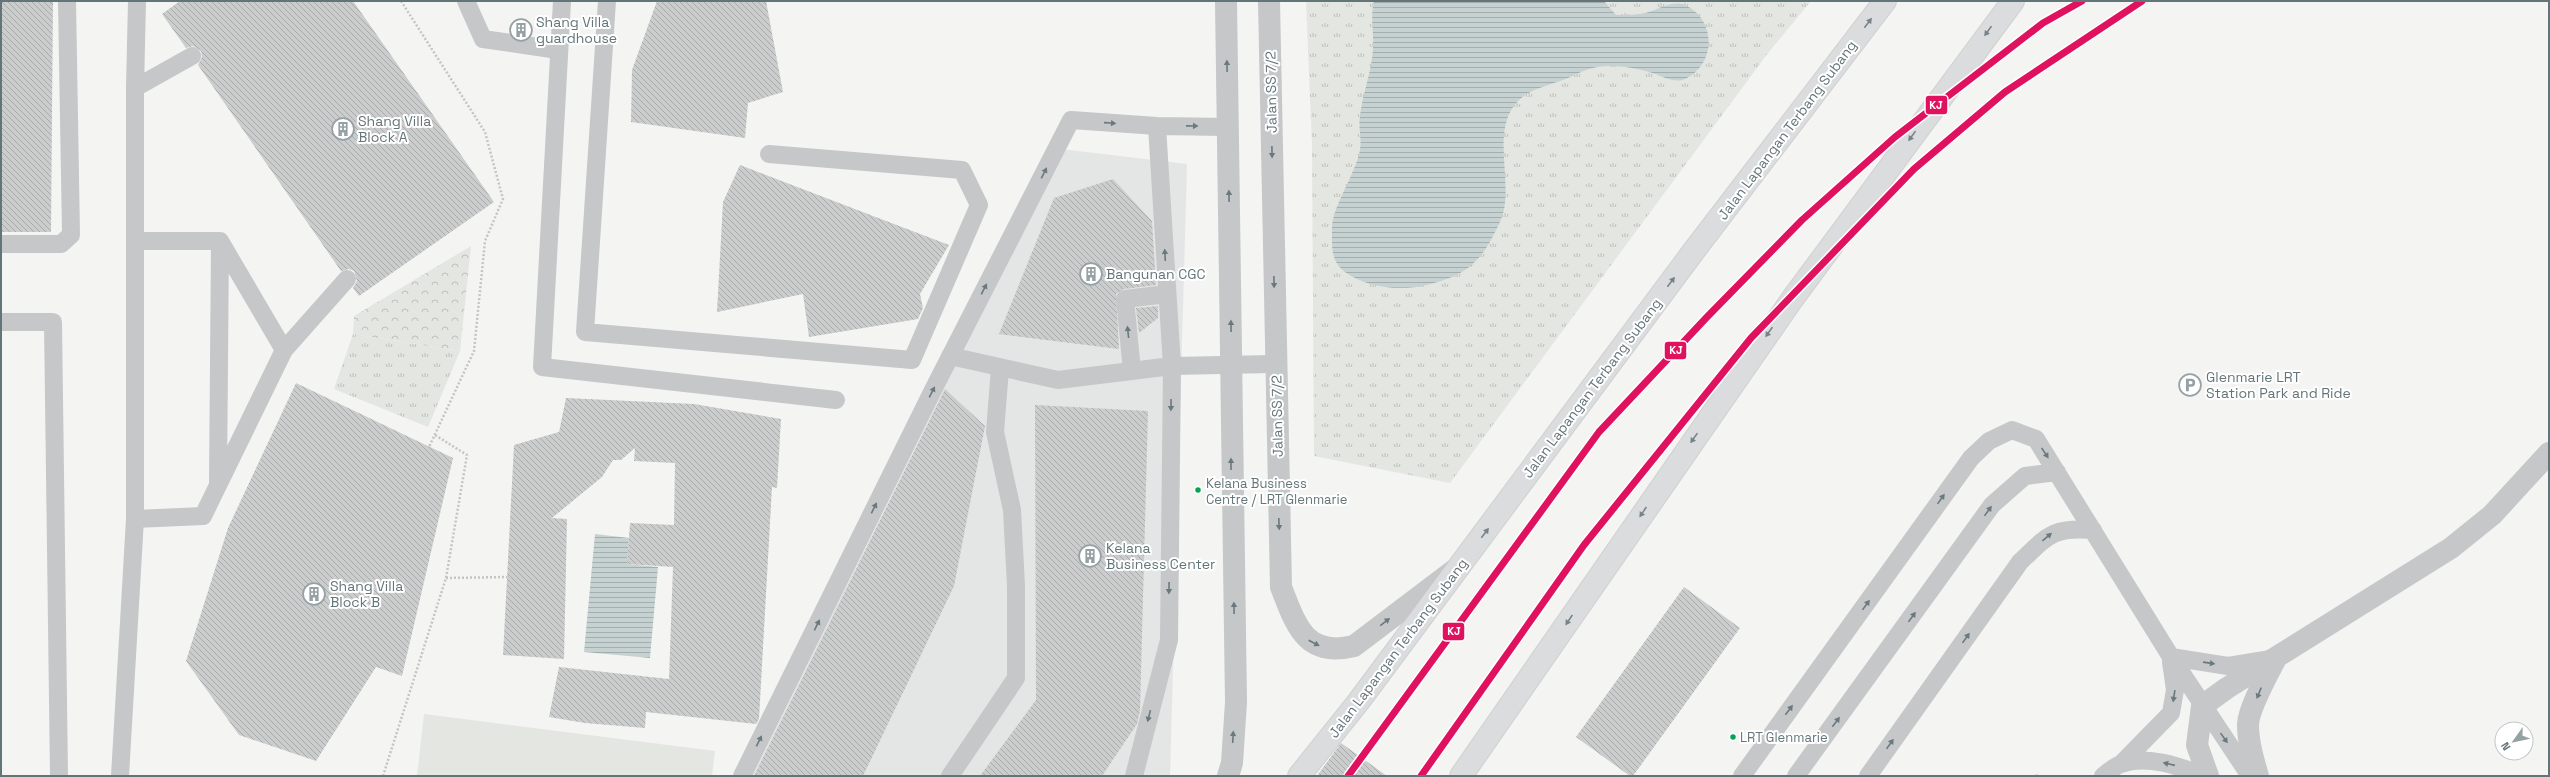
<svg xmlns="http://www.w3.org/2000/svg" width="2550" height="777" font-family="'Space Grotesk',sans-serif">
<style>
.built{fill:#e4e6e5}
.grass{fill:url(#grass-tufts)}
.forest{fill:url(#forest-crowns)}
.pitch{fill:#e4e6e1}
.water{fill:url(#water-rules)}
.building{fill:url(#building-back-hatch)}
.lines{fill:none;stroke-linecap:round;stroke-linejoin:round}
.primary-casing{stroke:#cfd0d0;stroke-width:24}
.path{stroke:#c4c4c5;stroke-width:2.5;stroke-dasharray:2 2;stroke-linecap:butt}
.service{stroke:#c5c7c8;stroke-width:18}
.minor{stroke:#c5c7c8;stroke-width:22}
.tertiary{stroke:#c5c7c8;stroke-width:22}
.primary{stroke:#dbdcdd;stroke-width:22}
.rail-1-casing{stroke:#fff;stroke-width:10}
.rail-1{stroke:#e0115f;stroke-width:7}
.oneway{fill:#768489}
.oneway2{fill:#69797e}
.bus-dot{fill:#00a651;stroke:#fff;stroke-width:1.5}
.labels{text-anchor:middle;stroke-width:4;stroke-linejoin:round;paint-order:stroke}
.bus-label{font-size:13px;fill:#64757a;stroke:#fff;text-anchor:start}
.poi-label{font-size:14px;fill:#64757a;stroke:#fff;text-anchor:start}
.street-label{font-size:14px;fill:#64757a;stroke:#fff}
.line-badge{stroke:#fff;stroke-width:1.5}
.badge-label{font-size:11px;text-anchor:middle;font-weight:bold;fill:#fff}
</style>
<defs>
<pattern id="grass-tufts" width="24" height="20" patternUnits="userSpaceOnUse"><rect width="24" height="20" fill="#e4e6e1"/><path d="M3 7l-1-3M5 7V3M7 7l1-3M15 17l-1-3M17 17v-4M19 17l1-3" fill="none" stroke="#bcbfbb"/></pattern>
<pattern id="forest-crowns" width="20" height="18" patternUnits="userSpaceOnUse"><rect width="20" height="18" fill="#e4e6e1"/><path d="M2 6a3 3 0 1 1 6 0M12 15a3 3 0 1 1 6 0" fill="none" stroke="#bcbfbb"/></pattern>
<pattern id="water-rules" width="6" height="5" patternUnits="userSpaceOnUse"><rect width="6" height="5" fill="#c6d1d1"/><path d="M0 2.5h6" fill="none" stroke="#a4aeaf"/></pattern>
<pattern id="building-back-hatch" width="6" height="6" patternUnits="userSpaceOnUse"><rect width="6" height="6" fill="#cbcccc"/><path d="M-1 5l2 2M0 0l6 6M5-1l2 2" fill="none" stroke="#a8aaab"/></pattern>
</defs>
<rect width="100%" height="100%" fill="#f4f4f3"/>
<path class="built" d="M1053 148 1187 164 1170 776H742Z"/>
<path class="grass" d="M1306 1H1811L1768 53 1450 483 1314 456 1312 144Z
M353 334 460 351 428 427 334 389Z"/>
<path class="forest" d="M471 246 460 351 353 334 354 316Z"/>
<path class="pitch" d="M424 714 715 751 712 776H417Z"/>
<path class="water" d="M1374 1H1604L1616 15C1627 15 1639 15 1649 12 1660 8 1673 0 1685 5 1716 19 1717 64 1685 79 1673 84 1661 75 1649 72 1632 67 1606 63 1589 69 1580 72 1571 77 1563 80 1549 85 1535 88 1524 96 1491 120 1509 167 1505 203 1504 215 1498 227 1492 238 1477 267 1458 278 1426 285 1401 291 1366 288 1345 272 1330 261 1332 245 1332 229 1331 209 1356 173 1360 150 1362 139 1358 128 1360 117 1362 94 1372 72 1373 48 1374 32 1370 17 1374 1Z
M595 534 629 538 627 564 658 567 650 658 584 652Z"/>
<path class="building" d="M1 1H53L51 232H1Z
M180 1H353L494 202 359 296 353 288 357 281 354 271 349 269 341 271 198 65 202 57 201 51 193 46 186 48 162 14Z
M657 1H766L783 92 748 103 745 138 631 122 632 70Z
M740 165 949 245 920 294 923 308 918 319 809 337 803 294 717 312 723 202Z
M1113 179 1152 221 1156 285 1124 289 1116 294 1119 349 999 334 1054 198Z
M1158 306V318L1139 333 1136 308Z
M296 383 453 458 402 676 376 667 316 761 239 735 186 661 228 528Z
M945 389 985 426 954 586 863 776H754Z
M566 398 694 404 781 419 777 488 772 487 759 719 756 724 646 712 645 728 585 723 549 717 559 667 669 679 673 567 627 564 630 523 674 525 675 463 634 461 635 448 621 460H613L602 477 552 518 567 519 564 659 503 655 514 445 559 432Z
M1035 405 1148 411 1140 711 1137 724 1102 776H980L1036 700Z
M1684 587 1740 628 1633 776H1630L1576 737Z
M1341 743 1387 776H1317Z"/>
<g class="lines">
<g class="primary-casing">
<path id="primary" d="M1299 776 1359 701 1693 252 1885 1
M1461 776 1793 298 2013 1"/>
</g>
<path class="path" d="M401 1 485 132 503 199 485 241 474 351 429 447
M446 578 507 577
M383 776 446 578 467 455 435 435
M2036 776 2039 774"/>
<path class="service" d="M466 1 483 39 558 50
M562 1 542 367 836 400
M607 1 585 332 912 360 979 205 962 170 769 154
M135 88 192 56
M136 241H220L284 350
M1 244H61L71 235 67 1
M1 322H53L59 776
M950 356 1058 380 1172 366 1276 364
M1132 371 1125 299 1167 294
M218 482 220 241
M135 519 203 516 284 350 347 279
M2171 657 2228 666 2271 659
M2121 764 2171 713 2175 690 2171 662
M120 776 135 519V88L137 1
M742 776 933 390 1071 120 1157 126 1228 127
M950 776 1016 678V586L1012 510 995 432 1000 368
M1134 776 1169 640 1172 366 1157 126
M1742 776 1971 458 1989 441 2012 430 2036 439 2171 657 2250 776
M1796 776 1992 505 2025 476 2057 472
M1868 776 2020 562C2048 535 2053 527 2093 530
M2103 776C2108 772 2115 766 2121 764 2147 754 2181 767 2205 776"/>
<path class="minor" d="M2208 776 2197 745 2202 706 2227 688 2451 548 2492 515 2549 453
M2258 776C2253 759 2248 742 2248 724 2249 707 2268 674 2276 658"/>
<path class="tertiary" d="M1226 1 1236 702 1232 763 1228 776
M1269 1 1281 587C1296 625 1305 658 1354 646L1453 571"/>
<use href="#primary" class="primary"/>
<g class="rail-1-casing">
<path id="rail-1" d="M1348 776 1599 432 1707 317 1802 220 1895 137 2043 23 2082 1
M1421 776 1584 545 1751 338 1914 169 2005 92 2142 1"/>
</g>
<use href="#rail-1" class="rail-1"/>
</g>
<defs><path id="oneway-solid" d="M-6-.8H1V-3.2L6.5 0L1 3.2V.8H-6Z"/></defs>
<g class="oneway">
<use href="#oneway-solid" transform="translate(1868 23) rotate(-53)"/>
<use href="#oneway-solid" transform="translate(1988 31) rotate(126)"/>
<use href="#oneway-solid" transform="translate(1912 136) rotate(126)"/>
<use href="#oneway-solid" transform="translate(1671 282) rotate(-53)"/>
<use href="#oneway-solid" transform="translate(1769 332) rotate(125)"/>
<use href="#oneway-solid" transform="translate(1694 438) rotate(125)"/>
<use href="#oneway-solid" transform="translate(1643 512) rotate(124)"/>
<use href="#oneway-solid" transform="translate(1485 533) rotate(-53)"/>
<use href="#oneway-solid" transform="translate(1569 620) rotate(124)"/>
</g>
<g class="oneway2">
<use href="#oneway-solid" transform="translate(1227 66) rotate(-91)"/>
<use href="#oneway-solid" transform="translate(1110 123) rotate(4)"/>
<use href="#oneway-solid" transform="translate(1192 126) rotate(1)"/>
<use href="#oneway-solid" transform="translate(1272 152) rotate(89)"/>
<use href="#oneway-solid" transform="translate(1044 173) rotate(-63)"/>
<use href="#oneway-solid" transform="translate(1229 196) rotate(-91)"/>
<use href="#oneway-solid" transform="translate(1165 255) rotate(-93)"/>
<use href="#oneway-solid" transform="translate(1274 282) rotate(89)"/>
<use href="#oneway-solid" transform="translate(984 289) rotate(-63)"/>
<use href="#oneway-solid" transform="translate(1231 326) rotate(-91)"/>
<use href="#oneway-solid" transform="translate(1128 332) rotate(-96)"/>
<use href="#oneway-solid" transform="translate(932 392) rotate(-63)"/>
<use href="#oneway-solid" transform="translate(1171 405) rotate(91)"/>
<use href="#oneway-solid" transform="translate(2045 453) rotate(56)"/>
<use href="#oneway-solid" transform="translate(1231 464) rotate(-90)"/>
<use href="#oneway-solid" transform="translate(1941 499) rotate(-55)"/>
<use href="#oneway-solid" transform="translate(874 508) rotate(-64)"/>
<use href="#oneway-solid" transform="translate(1988 511) rotate(-54)"/>
<use href="#oneway-solid" transform="translate(1279 524) rotate(88)"/>
<use href="#oneway-solid" transform="translate(2047 537) rotate(-40)"/>
<use href="#oneway-solid" transform="translate(1169 588) rotate(91)"/>
<use href="#oneway-solid" transform="translate(1866 605) rotate(-54)"/>
<use href="#oneway-solid" transform="translate(1234 608) rotate(-91)"/>
<use href="#oneway-solid" transform="translate(1912 617) rotate(-54)"/>
<use href="#oneway-solid" transform="translate(1385 622) rotate(-38)"/>
<use href="#oneway-solid" transform="translate(817 625) rotate(-64)"/>
<use href="#oneway-solid" transform="translate(1966 638) rotate(-55)"/>
<use href="#oneway-solid" transform="translate(1314 643) rotate(28)"/>
<use href="#oneway-solid" transform="translate(2209 663) rotate(8)"/>
<use href="#oneway-solid" transform="translate(2259 693) rotate(112)"/>
<use href="#oneway-solid" transform="translate(2174 696) rotate(99)"/>
<use href="#oneway-solid" transform="translate(1789 710) rotate(-53)"/>
<use href="#oneway-solid" transform="translate(1149 716) rotate(104)"/>
<use href="#oneway-solid" transform="translate(1836 722) rotate(-53)"/>
<use href="#oneway-solid" transform="translate(1233 737) rotate(-87)"/>
<use href="#oneway-solid" transform="translate(2224 738) rotate(55)"/>
<use href="#oneway-solid" transform="translate(759 741) rotate(-64)"/>
<use href="#oneway-solid" transform="translate(1890 744) rotate(-55)"/>
<use href="#oneway-solid" transform="translate(2169 764) rotate(-167)"/>
</g>
<defs>
<g id="building-ring" transform="scale(1.15)"><circle r="9.5" fill="#fff" stroke="#96a1a4" stroke-width="1.5"/><path d="M-4-6H4V6H1V3H-1V6H-4ZM-2.5-4.3h1.7v1.8h-1.7ZM.8-4.3h1.7v1.8H.8ZM-2.5-1h1.7V.8h-1.7ZM.8-1h1.7V.8H.8Z" fill="#96a1a4"/></g>
<g id="parking-ring" transform="scale(1.15)"><circle r="9.5" fill="#fff" stroke="#96a1a4" stroke-width="1.5"/><path d="M-3.5-5.5H1a3.5 3.5 0 0 1 0 7H-1V5.5H-3.5ZM-1-3.4V-.6H.8a1.4 1.4 0 0 0 0-2.8Z" fill="#96a1a4"/></g>
</defs>
<g fill-rule="evenodd">
<use href="#building-ring" x="521" y="30"/>
<use href="#building-ring" x="343" y="129"/>
<use href="#building-ring" x="1091" y="274"/>
<use href="#parking-ring" x="2190" y="385"/>
<use href="#building-ring" x="1090" y="556"/>
<use href="#building-ring" x="314" y="594"/>
</g>
<g class="bus-dot">
<circle cx="1198" cy="490" r="3.5"/>
<circle cx="1733" cy="737" r="3.5"/>
</g>
<g class="labels">
<g class="bus-label">
<text x="1206" y="488">Kelana Business<tspan x="1206" dy="16">Centre / LRT Glenmarie</tspan></text>
<text x="1740" y="742">LRT Glenmarie</text>
</g>
<g class="poi-label">
<text x="536" y="27">Shang Villa<tspan x="536" dy="16">guardhouse</tspan></text>
<text x="358" y="126">Shang Villa<tspan x="358" dy="16">Block A</tspan></text>
<text x="1106" y="279">Bangunan CGC</text>
<text x="2206" y="382">Glenmarie LRT<tspan x="2206" dy="16">Station Park and Ride</tspan></text>
<text x="1106" y="553">Kelana<tspan x="1106" dy="16">Business Center</tspan></text>
<text x="330" y="591">Shang Villa<tspan x="330" dy="16">Block B</tspan></text>
</g>
<g class="street-label">
<text transform="translate(1271 92) rotate(-91)" y="5">Jalan SS 7/2</text>
<text transform="translate(1787 130) rotate(-53)" y="5">Jalan Lapangan Terbang Subang</text>
<text transform="translate(1592 388) rotate(-53)" y="5">Jalan Lapangan Terbang Subang</text>
<text transform="translate(1277 416) rotate(-91)" y="5">Jalan SS 7/2</text>
<text transform="translate(1398 648) rotate(-53)" y="5">Jalan Lapangan Terbang Subang</text>
</g>
</g>
<g class="line-badge">
<rect x="1925" y="95" width="23" height="20" rx="4" fill="#e0115f"/>
<rect x="1664" y="341" width="23" height="19" rx="4" fill="#e0115f"/>
<rect x="1442" y="622" width="23" height="19" rx="4" fill="#e0115f"/>
</g>
<g class="badge-label">
<text x="1936" y="109">KJ</text>
<text x="1676" y="354">KJ</text>
<text x="1454" y="635">KJ</text>
</g>
<rect width="2550" height="777" fill="none" stroke="#64757a" stroke-width="4"/>
<g transform="translate(2514 741) rotate(237)"><circle r="19" fill="#ffffff" stroke="#c1c8ca"/>
<path d="M0-3L7 15L0 10L-7 15Z" fill="#96a1a4"/>
<text y="-6" font-size="11" font-weight="bold" text-anchor="middle" fill="#64757a">N</text>
</g>
</svg>
